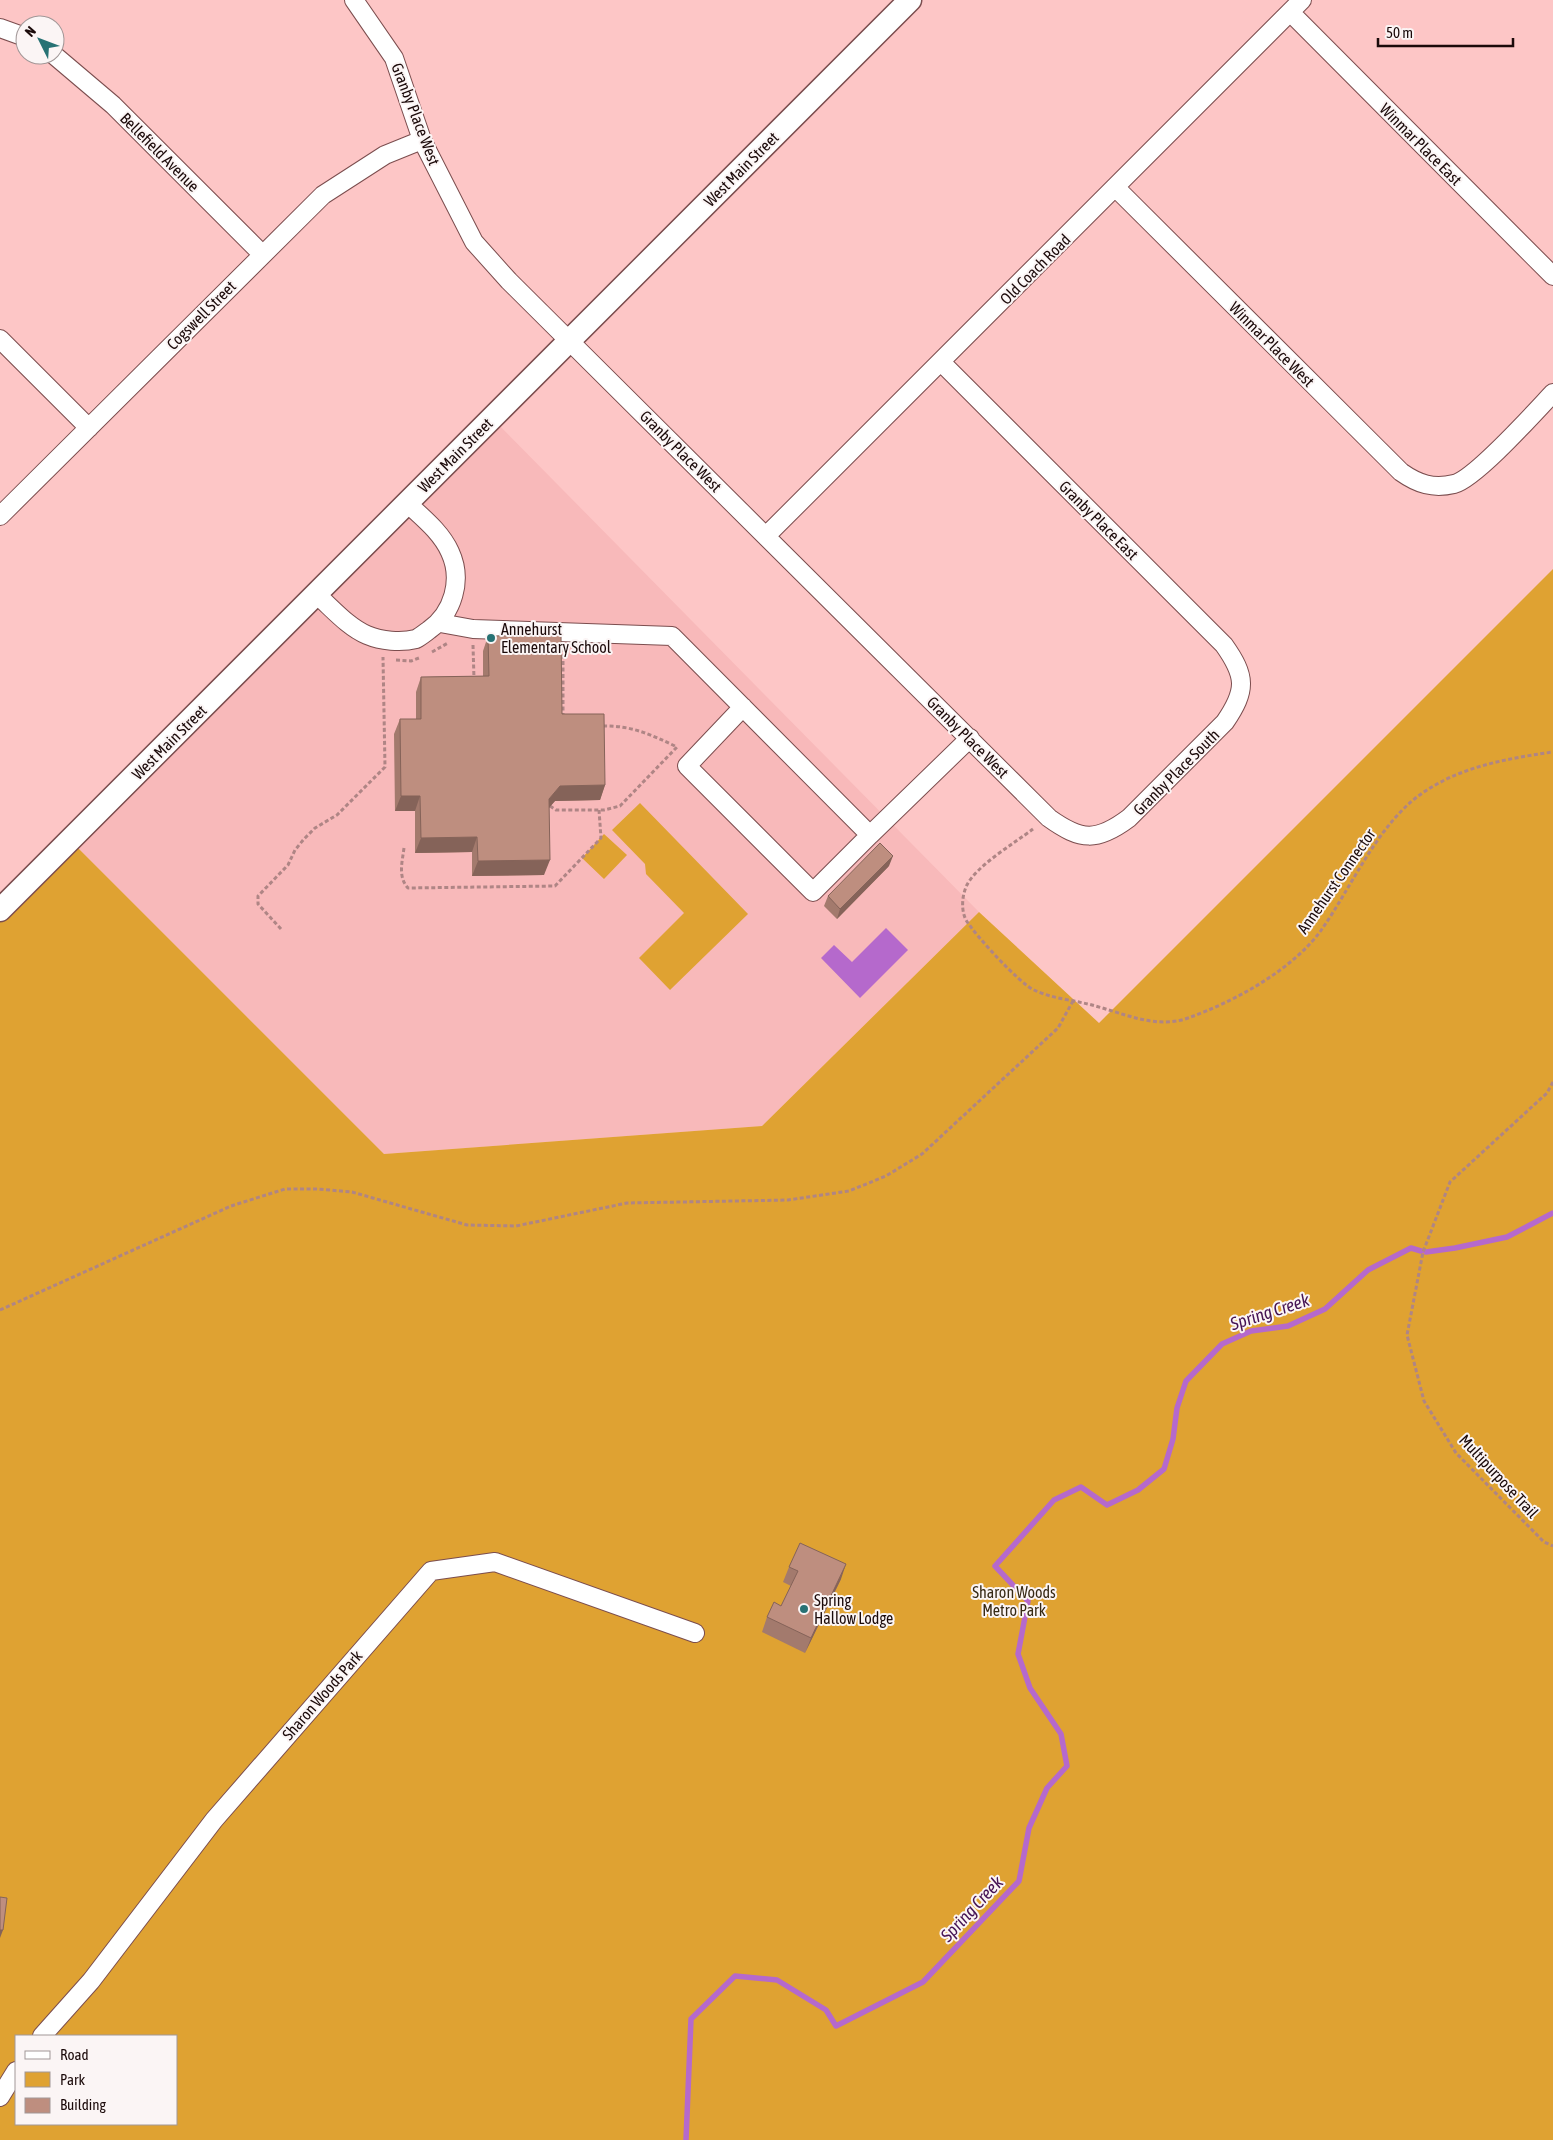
<svg xmlns="http://www.w3.org/2000/svg" width="1553" height="2140" font-family="'Asap Condensed',sans-serif">
<style>
.built{fill:#f8b9ba}
.green{fill:#dfa232;fill-rule:evenodd}
.water{fill:#b569cc}
.lines{fill:none;stroke-linecap:round;stroke-linejoin:round}
.stream{stroke:#b569cc;stroke-width:5.5}
.minor-casing{stroke:#7b4d4e;stroke-width:20}
.major-casing{stroke:#7b4d4e;stroke-width:25}
.path{stroke:#af8585;stroke-width:3;stroke-dasharray:4 2.5;stroke-linecap:butt}
.minor{stroke:#fff;stroke-width:18}
.major{stroke:#fff;stroke-width:22}
.wall{fill:#a37a6d}
.shaded-wall{fill:#856359}
.building{fill:#be8e7f;stroke:#856359}
.poi-dot{fill:#277274;stroke:#fbf5f5;stroke-width:2}
.labels{text-anchor:middle;stroke-width:4;stroke-linejoin:round;paint-order:stroke}
.street-label{font-size:16px;fill:#1b0a0a;stroke:#fbf5f5}
.poi-label{font-size:16px;fill:#1b0a0a;stroke:#fbf5f5;text-anchor:start}
.park-label{font-size:16px;fill:#372a15;stroke:#fbf5f5}
.water-label{font-size:18px;font-style:italic;fill:#461454;stroke:#fbf5f5}
</style>
<rect width="100%" height="100%" fill="#fdc6c6"/>
<path class="built" d="M492 418 979 912 762 1126 384 1154 71 841Z"/>
<path class="green" d="M1553 569V2140H0V910L71 841 384 1154 762 1126 979 912 1099 1023ZM16 2036H176V2124H16Z
M640 803 748 914 670 990 639 958 684 913 646 874 645 864 612 830Z
M604 834 627 855 604 879 582 858Z"/>
<path class="water" d="M886 928 908 950 860 998 821 958 834 945 852 962Z"/>
<g class="lines">
<path class="stream" d="M1426 1252 1455 1248 1507 1237 1553 1213
M686 2140 691 2019 735 1976 777 1980 826 2010 836 2026 923 1982 1019 1881 1029 1828 1047 1788 1067 1766 1061 1734 1030 1688 1018 1654 1028 1601 995 1566 1054 1500 1081 1487 1107 1505 1138 1490 1164 1469 1173 1439 1177 1408 1186 1381 1222 1344 1251 1331 1288 1326 1325 1309 1368 1270 1411 1248 1421 1251"/>
<g class="minor-casing">
<path id="minor" d="M354 0 394 58 422 140 474 242 509 281 1049 818C1081 841 1097 842 1129 818L1225 722C1247 690 1246 676 1224 645L941 362
M1290 12 1553 276
M0 28 25 37
M54 55 113 105 262 254
M1116 188 1401 472C1418 484 1433 489 1454 484 1475 479 1535 412 1553 393
M0 339 89 428
M0 516 323 195 385 155 422 140
M766 536 1302 0
M316 594C332 608 348 627 367 635 381 641 401 643 416 639 420 637 425 633 429 630 453 613 463 580 450 552 441 532 423 518 407 503
M440 623 473 629 672 636 870 835 970 738
M743 707 687 766 813 892 870 835
M42 2036 91 1981 214 1820 431 1571 495 1562 695 1633
M0 2097 16 2071"/>
</g>
<g class="major-casing">
<path id="major" d="M0 910 910 0"/>
</g>
<path class="path" d="M473 645 474 679
M563 648V717
M432 652 448 643
M396 660 411 661 419 658
M550 806 556 810H604L620 806 677 747C652 735 631 725 602 726
M1033 829C1015 843 975 866 966 887 962 897 961 910 966 920 975 935 1019 983 1034 990 1051 998 1071 1000 1088 1004 1121 1012 1155 1030 1188 1018 1234 1002 1294 969 1322 929 1353 885 1380 819 1427 790 1464 766 1510 758 1553 752
M404 848C402 863 398 877 408 888L555 886 601 838 599 810
M281 929 258 904V896L288 865 295 850 304 839 315 828 337 815 385 767 383 657
M1553 1082 1547 1093 1450 1182 1423 1252 1407 1335 1424 1401 1456 1453 1544 1542 1553 1546
M0 1310 231 1206 285 1189H318L352 1192 467 1225 516 1226 627 1203 788 1200 849 1191 886 1176 922 1154 1058 1028 1073 1001"/>
<use href="#minor" class="minor"/>
<use href="#major" class="major"/>
</g>
<path class="wall" d="M488 636 562 714 605 785 600 800 555 801 549 807 544 875 472 876V852L415 853V811H395L394 734 400 719H416V692L421 677 483 676V651Z
M889 866 837 919 824 906 828 896Z
M789 1567 841 1579 805 1653 762 1632 767 1617 781 1606 791 1586 783 1582Z"/>
<path class="shaded-wall" d="M605 785 600 800 555 801 544 814 549 799 560 786Z
M401 796H420L415 811H395Z
M477 837 472 852 415 853 421 838Z
M893 856 889 866 837 919 840 909Z
M550 860 544 875 472 876 478 861Z
M846 1564 841 1579 805 1653 811 1638Z
M0 1930H3L0 1938Z"/>
<path class="building" d="M561 635 562 714H604L605 785 560 786 549 799 550 860 478 861 477 837 421 838 420 796H401L400 719H421V677L489 676 488 636Z
M880 843 893 856 840 909 828 896Z
M800 1543 846 1564 811 1638 767 1617 774 1602 781 1606 798 1571 789 1567Z
M0 1897 7 1898 3 1930H0Z"/>
<g class="poi-dot">
<circle cx="491" cy="638" r="5"/>
<circle cx="804" cy="1609" r="5"/>
</g>
<g class="labels">
<g class="street-label">
<text transform="translate(416 114) rotate(69)" y="6">Granby Place West</text>
<text transform="translate(1421 144) rotate(45)" y="6">Winmar Place East</text>
<text transform="translate(160 152) rotate(45)" y="6">Bellefield Avenue</text>
<text transform="translate(741 169) rotate(-45)" y="6">West Main Street</text>
<text transform="translate(1035 269) rotate(-45)" y="6">Old Coach Road</text>
<text transform="translate(201 315) rotate(-45)" y="6">Cogswell Street</text>
<text transform="translate(1272 344) rotate(45)" y="6">Winmar Place West</text>
<text transform="translate(681 451) rotate(45)" y="6">Granby Place West</text>
<text transform="translate(455 455) rotate(-45)" y="6">West Main Street</text>
<text transform="translate(1099 520) rotate(45)" y="6">Granby Place East</text>
<text transform="translate(968 737) rotate(45)" y="6">Granby Place West</text>
<text transform="translate(169 742) rotate(-45)" y="6">West Main Street</text>
<text transform="translate(1176 772) rotate(-45)" y="6">Granby Place South</text>
<text transform="translate(1336 881) rotate(-55)" y="6">Annehurst Connector</text>
<text transform="translate(1499 1476) rotate(47)" y="6">Multipurpose Trail</text>
<text transform="translate(322 1695) rotate(-49)" y="6">Sharon Woods Park</text>
</g>
<g class="poi-label">
<text x="501" y="635">Annehurst<tspan x="501" dy="18">Elementary School</tspan></text>
<text x="814" y="1606">Spring<tspan x="814" dy="18">Hallow Lodge</tspan></text>
</g>
<g class="park-label">
<text x="1014" y="1598">Sharon Woods<tspan x="1014" dy="18">Metro Park</tspan></text>
</g>
<g class="water-label">
<text transform="translate(1270 1312) rotate(-18)" y="6">Spring Creek</text>
<text transform="translate(972 1909) rotate(-47)" y="6">Spring Creek</text>
</g>
</g>
<rect x="15" y="2035" width="162" height="90" fill="#fbf5f5" stroke="#a19797"/>
<rect x="25" y="2051" width="25" height="8" fill="#ffffff" stroke="#a19797"/>
<text x="60" y="2060" font-size="15" fill="#1b0a0a">Road</text>
<rect x="25" y="2072" width="25" height="15" fill="#dfa232" stroke="#a19797"/>
<text x="60" y="2085" font-size="15" fill="#1b0a0a">Park</text>
<rect x="25" y="2098" width="25" height="15" fill="#be8e7f" stroke="#a19797"/>
<text x="60" y="2110" font-size="15" fill="#1b0a0a">Building</text>
<g transform="translate(40 40) rotate(312)"><circle r="24" fill="#fbf5f5" stroke="#a19797"/>
<path d="M0-4L9 19L0 12L-9 19Z" fill="#277274"/>
<text y="-8" font-size="14" font-weight="bold" text-anchor="middle" fill="#1b0a0a">N</text>
</g>
<path d="M1378 38v8h135v-8" fill="none" stroke="#1b0a0a" stroke-width="2.5"/>
<text x="1386" y="38" font-size="15" fill="#1b0a0a" stroke="#fbf5f5" stroke-width="4" paint-order="stroke">50 m</text>
</svg>
